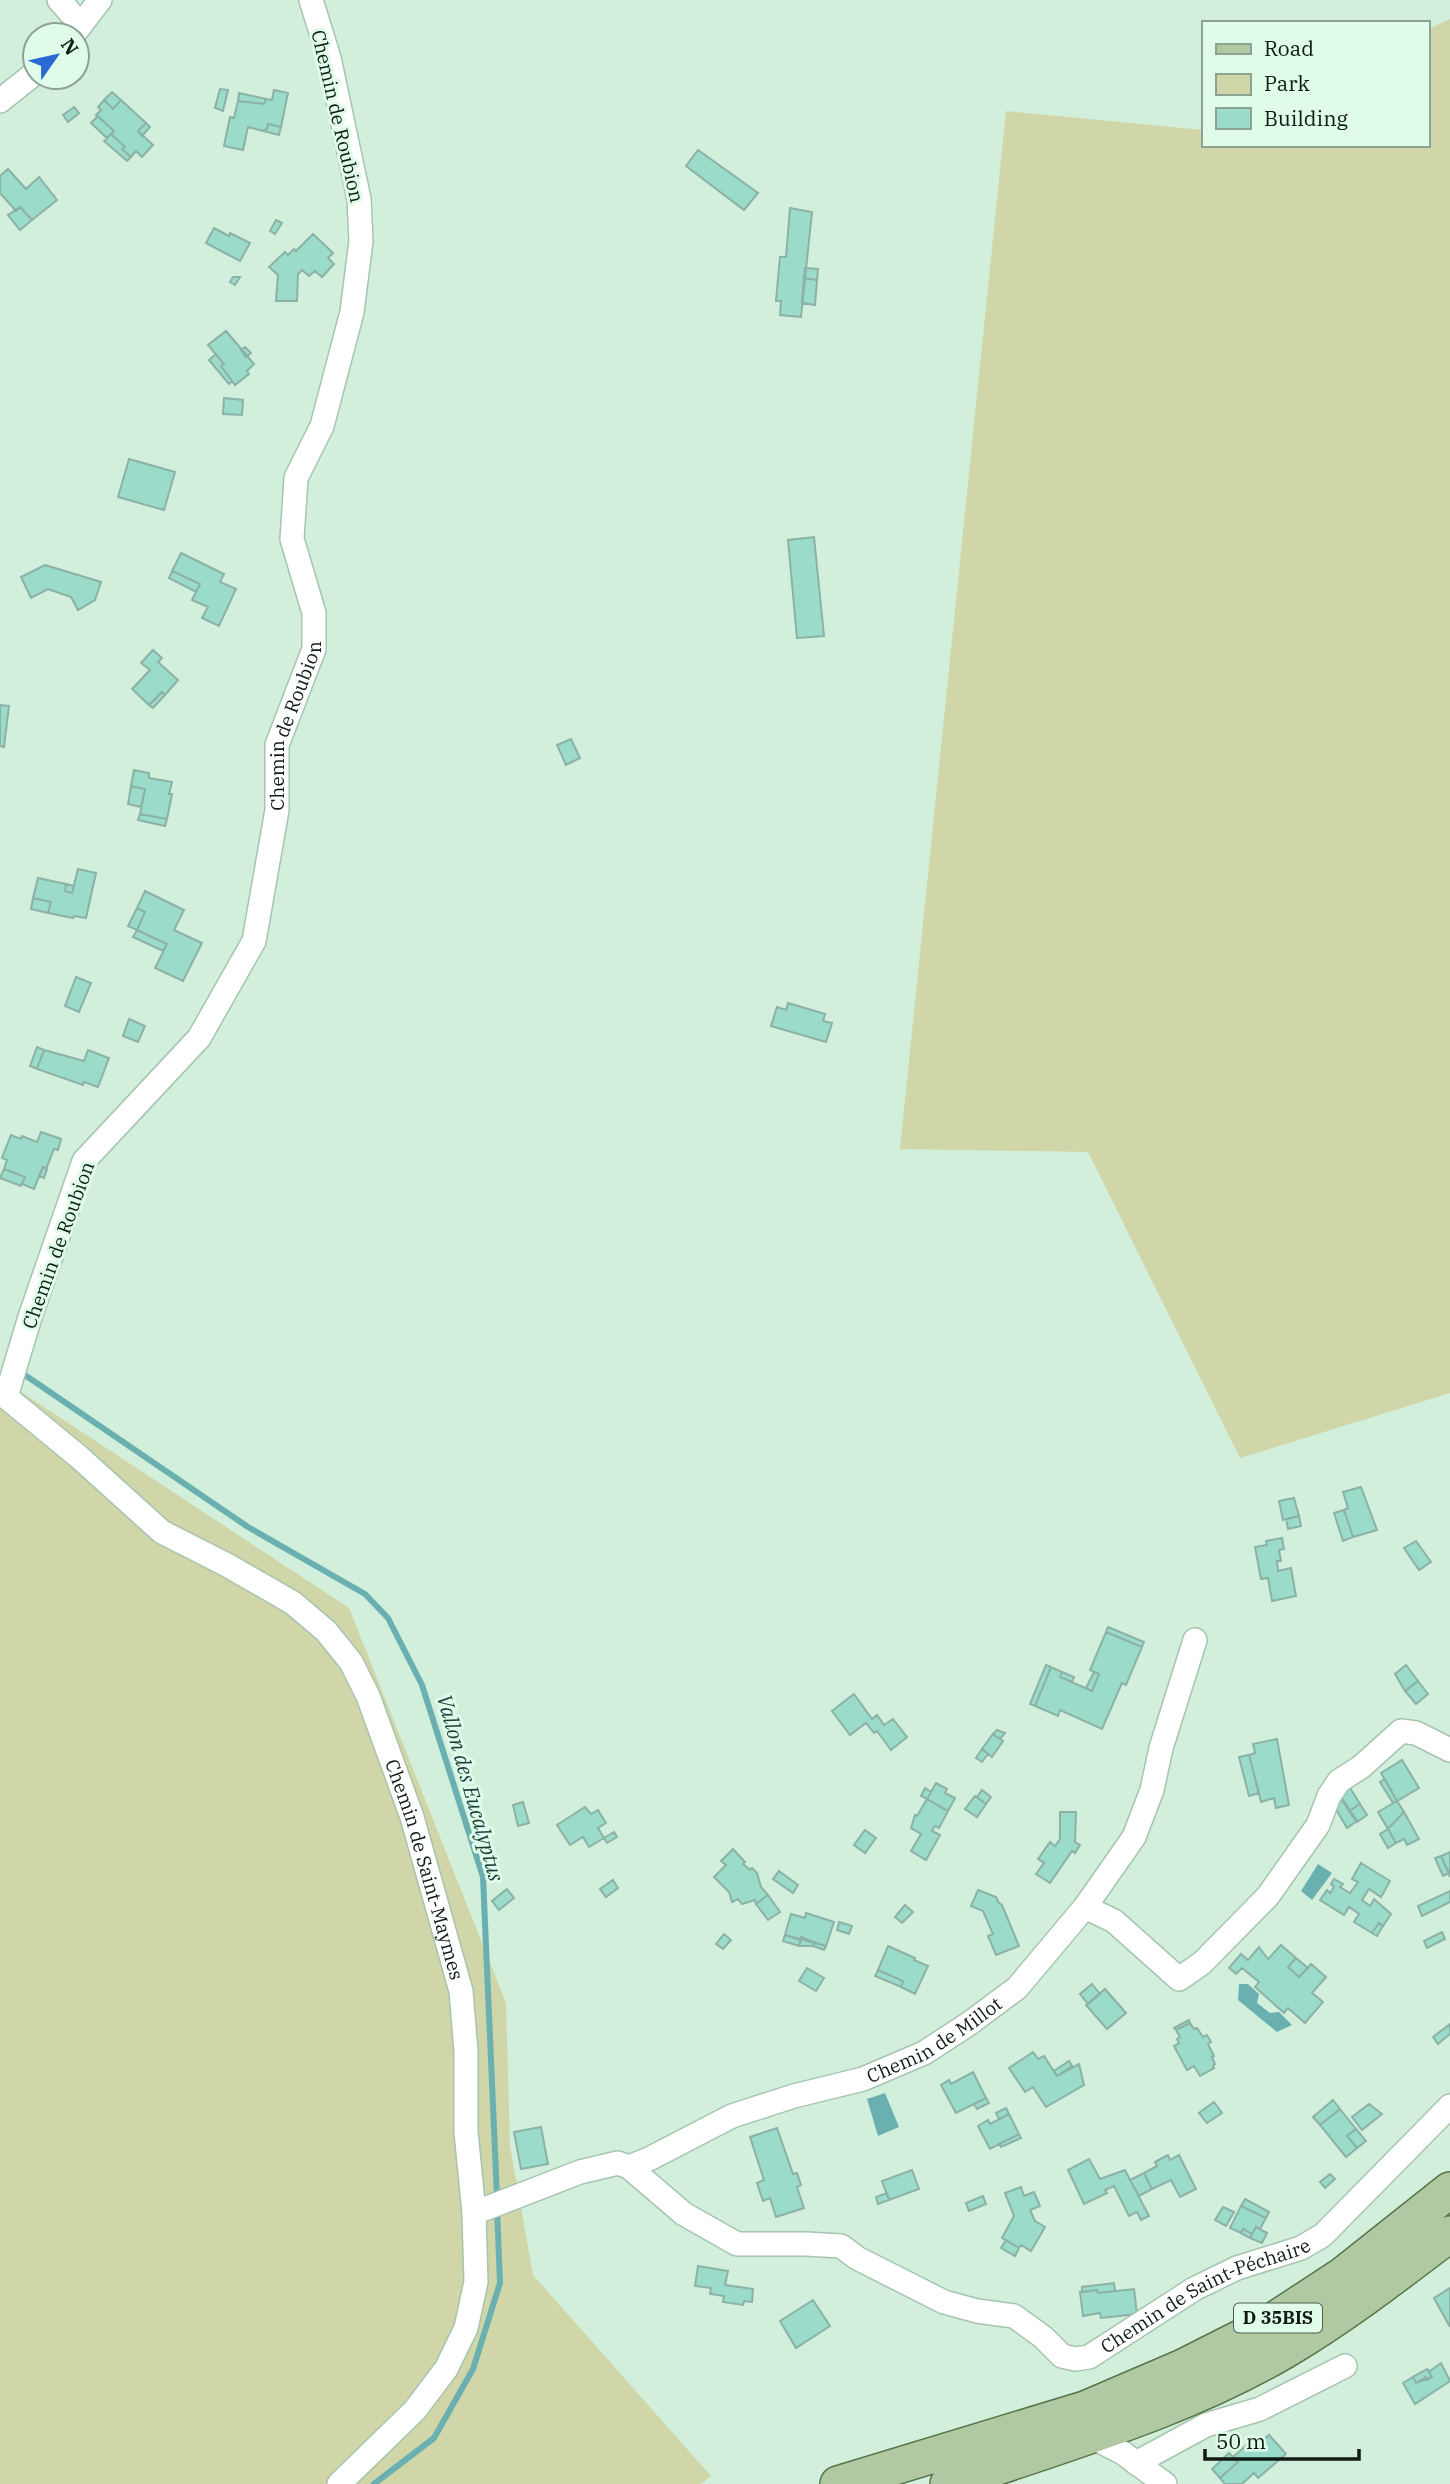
<svg xmlns="http://www.w3.org/2000/svg" width="1450" height="2484" font-family="'IBM Plex Serif',serif">
<style>
.green{fill:#d0d6a7}
.water{fill:#6bb0b1}
.lines{fill:none;stroke-linecap:round;stroke-linejoin:round}
.stream{stroke:#6bb0b1;stroke-width:6}
.building{fill:#9adbca;stroke:#8cb1a7;stroke-width:2}
.street-casing{stroke:#a6c4b0;stroke-width:26}
.primary-casing{stroke:#577549;stroke-width:38}
.street{stroke:#fff;stroke-width:23}
.primary{stroke:#b1c9a3;stroke-width:35}
.labels{text-anchor:middle;stroke-width:6;stroke-linejoin:round;paint-order:stroke}
.shield{fill:#defce7;stroke:#4e5e53;stroke-width:2}
.shield-label{font-size:18px;font-weight:bold;fill:#101b14}
.street-label{font-size:19px;fill:#101b14;stroke:#defce7}
.water-label{font-size:21px;font-style:italic;fill:#1b3d3e;stroke:#defce7}
</style>
<rect width="100%" height="100%" fill="#d1efda"/>
<path class="green" d="M1450 19V1393L1240 1458 1088 1152 900 1149 1006 111 1203 130V145H1427V30Z
M0 1378 349 1608 506 2003 510 2146 533 2275 711 2476 701 2484H0Z"/>
<path class="water" d="M1318 1864 1332 1873 1312 1900 1301 1891Z
M1239 1984H1248L1259 1994 1257 2003 1270 2013 1279 2012 1292 2025 1277 2032 1238 2000Z
M885 2093 899 2127 878 2136 867 2099Z"/>
<g class="lines">
<path class="stream" d="M19 1371 248 1527 365 1594 388 1618 422 1685 483 1877 497 2197
M374 2484 434 2438 473 2369 500 2283 497 2208"/>
</g>
<path class="building" d="M220 89 228 90 223 111 215 108Z
M274 90 288 93 281 127 268 124 267 129 263 131 248 127 243 150 224 146 230 117 234 118 238 101 264 104 266 99 272 100Z
M112 92 121 100 113 109 104 100Z
M239 93 266 99 264 104 238 101Z
M104 100 113 109 121 100 146 123 138 131 153 145 142 157 136 151 131 157 122 149 125 147 111 134 114 131 96 115 101 110 98 107Z
M74 107 79 113 68 122 63 115Z
M98 116 114 131 107 138 91 123Z
M146 123 150 127 142 136 138 131Z
M268 124 281 127 279 135 263 131 267 129Z
M111 134 125 147 122 149 131 157 127 161 104 141Z
M698 150 758 193 744 210 686 166Z
M8 169 26 189 39 177 57 200 32 220 20 207 16 211 0 193V176Z
M20 207 32 220 20 230 8 215Z
M790 208 812 212 801 317 780 315 781 301H776L780 257H786Z
M276 220 282 223 275 234 270 231Z
M214 228 229 236 230 233 250 243 240 261 206 243Z
M313 234 333 253 328 258 334 264 322 277 315 271 309 276 302 270 298 274 297 301H276L278 275 269 267 285 252 288 255 294 249 296 251Z
M805 268 818 269 817 280 804 278Z
M233 277H240L235 285 230 282Z
M804 278 817 280 815 305 802 303Z
M226 331 254 364 247 371 249 374 235 385 221 366 224 364 208 345Z
M245 347 251 353 246 357 241 350Z
M216 354 224 364 221 366 232 381 229 384 209 360Z
M224 398 243 400 242 415 223 414Z
M129 459 175 472 164 510 118 497Z
M814 537 824 636 797 638 788 540Z
M181 553 224 574 220 582 236 589 219 626 202 618 208 607 192 600 200 584 172 571Z
M45 565 101 582 95 600 78 610 71 597 48 589 31 598 21 577Z
M172 571 200 584 196 592 169 578Z
M153 650 162 658 158 662 178 680 165 695 162 692 149 705 132 689 150 670 141 663Z
M162 692 165 695 153 708 149 705Z
M0 705 9 706 4 747 0 746Z
M571 739 580 758 566 765 557 745Z
M134 770 149 773V778L172 782 169 794H172L167 819 140 814 145 789 131 786Z
M131 786 145 789 141 807 128 804Z
M140 814 167 819 165 826 138 820Z
M78 869 96 873 86 918 74 916 73 918 48 913 51 902 33 898 38 878 66 884 65 891 72 893Z
M66 884 74 886 72 893 65 891Z
M145 891 184 910 174 930 202 943 183 981 155 968 167 944 137 930 145 912 137 908Z
M33 898 51 902 48 913 31 909Z
M137 908 145 912 137 930 128 926Z
M137 930 167 944 163 951 133 937Z
M76 977 91 983 79 1012 65 1006Z
M788 1003 825 1014 823 1021 832 1023 826 1042 771 1026 777 1007 786 1010Z
M129 1019 145 1026 138 1042 123 1036Z
M37 1047 44 1050 37 1069 30 1066Z
M44 1050 84 1061 88 1050 109 1058 98 1087 84 1082 83 1085 37 1069Z
M41 1132 61 1139 58 1150 54 1149 46 1169 43 1167 34 1189 22 1184 25 1177 4 1169 7 1160 2 1158 11 1135 21 1139 22 1136 37 1142Z
M43 1167 47 1169 44 1178 39 1176Z
M4 1169 25 1177 21 1186 0 1178Z
M1361 1487 1377 1530 1353 1537 1344 1510 1348 1508 1343 1492Z
M1294 1498 1299 1516 1283 1520 1279 1501Z
M1344 1510 1353 1537 1343 1541 1334 1513Z
M1299 1516 1301 1526 1288 1529 1286 1519Z
M1282 1538 1284 1549 1279 1550 1281 1561H1277L1278 1571 1291 1568 1296 1596 1272 1601 1268 1578 1261 1579 1255 1547 1267 1545 1266 1541Z
M1416 1541 1431 1562 1419 1570 1404 1548Z
M1108 1627 1144 1642 1142 1647 1106 1632Z
M1106 1632 1142 1647 1126 1685 1122 1683 1102 1729 1060 1710 1058 1716 1035 1706 1051 1667 1062 1672 1060 1677 1092 1691 1099 1674 1090 1670Z
M1046 1665 1051 1667 1035 1706 1030 1704Z
M1406 1665 1418 1681 1405 1691 1395 1674Z
M1062 1672 1074 1677 1072 1682 1060 1677Z
M1094 1672 1099 1674 1092 1691 1086 1688Z
M1418 1681 1428 1694 1416 1704 1405 1691Z
M854 1694 872 1719 877 1715 884 1725 893 1719 907 1737 891 1750 877 1731 874 1733 866 1723 850 1735 832 1711Z
M997 1730 1005 1733 1000 1739 993 1734Z
M993 1734 1003 1741 992 1757 982 1749Z
M1277 1739 1289 1805 1276 1808 1274 1798 1261 1802 1249 1755 1255 1753 1253 1744Z
M982 1749 988 1754 982 1762 976 1758Z
M1249 1755 1259 1793 1249 1796 1239 1757Z
M1402 1760 1419 1788 1397 1801 1381 1773Z
M1385 1779 1397 1801 1393 1803 1380 1782Z
M936 1783 947 1789 945 1793 955 1798 948 1811 927 1799Z
M1349 1786 1360 1804 1349 1811 1339 1794Z
M925 1788 931 1792 927 1799 921 1796Z
M982 1790 991 1797 986 1804 977 1797Z
M975 1796 986 1804 977 1817 965 1809Z
M927 1799 948 1811 939 1828 935 1826 932 1831 940 1835 926 1860 911 1851 921 1834 911 1828 915 1815 917 1816Z
M1343 1800 1357 1821 1347 1828 1334 1806Z
M1397 1801 1404 1812 1388 1829 1378 1812Z
M523 1802 529 1823 518 1826 513 1805Z
M1360 1804 1367 1815 1357 1822 1349 1811Z
M585 1807 591 1814 598 1810 606 1823 598 1828 604 1838 589 1847 583 1837 570 1845 557 1825Z
M1060 1812H1076L1075 1842 1080 1845 1075 1853 1072 1851 1050 1883 1036 1874 1044 1863 1038 1859 1050 1842 1055 1846 1060 1839Z
M1404 1812 1419 1839 1407 1845 1404 1839 1396 1843 1388 1829Z
M1388 1829 1396 1843 1388 1848 1380 1834Z
M865 1830 876 1838 865 1853 854 1845Z
M614 1832 617 1837 607 1843 604 1838Z
M733 1849 745 1862 743 1864 750 1870 752 1868 757 1873 761 1887 768 1895 756 1904 755 1900 742 1904 738 1899 732 1902 729 1892 714 1877 726 1865 721 1861Z
M1450 1852V1877L1441 1856Z
M1441 1856 1449 1873 1443 1876 1435 1858Z
M1361 1863 1390 1881 1381 1897 1369 1889 1362 1900 1370 1906 1374 1899 1391 1914 1383 1926 1379 1923 1372 1933 1354 1922 1359 1914 1349 1907 1344 1915 1320 1900 1327 1890 1330 1893 1334 1887 1331 1884 1334 1879 1343 1884 1340 1887 1350 1893 1358 1882 1352 1879Z
M779 1871 798 1885 793 1893 773 1879Z
M613 1880 618 1888 606 1897 600 1889Z
M507 1889 514 1898 499 1910 492 1901Z
M978 1890 996 1897 999 1903 1002 1905 1019 1946 996 1955 988 1936 993 1934 983 1911 971 1906Z
M1450 1891V1902L1422 1916 1418 1906Z
M768 1895 780 1912 768 1920 756 1904Z
M905 1905 913 1912 902 1923 895 1917Z
M806 1913 834 1922 826 1946 785 1935 791 1914 805 1918Z
M839 1922 852 1926 849 1934 837 1930Z
M1379 1923 1383 1926 1377 1936 1372 1933Z
M1442 1932 1445 1939 1427 1948 1424 1941Z
M724 1934 731 1940 723 1949 716 1944Z
M785 1935 801 1940 799 1946 783 1941Z
M801 1937 814 1942 813 1946H799Z
M814 1942 826 1946 824 1950 813 1946Z
M1281 1945 1296 1958 1288 1967 1299 1977 1311 1964 1326 1977 1312 1993 1323 2002 1305 2023 1288 2008 1284 2013 1255 1987 1259 1982 1242 1968 1236 1974 1229 1968 1241 1954 1248 1960 1259 1947 1268 1959Z
M888 1946 915 1958 914 1960 928 1966 915 1994 901 1987 903 1981 878 1970Z
M1296 1958 1308 1968 1299 1977 1288 1967Z
M807 1968 824 1978 816 1991 799 1981Z
M878 1970 903 1981 901 1987 875 1976Z
M1092 1984 1100 1994 1088 2004 1080 1994Z
M1105 1989 1126 2013 1107 2029 1086 2005Z
M1189 2020 1190 2023 1176 2030 1174 2028Z
M1190 2023 1194 2029 1197 2028 1203 2037 1207 2035 1211 2042 1208 2044 1214 2056 1212 2057 1215 2064 1213 2066 1214 2068 1200 2076 1194 2066 1187 2070 1174 2046 1179 2043 1177 2039 1180 2037 1176 2030Z
M1450 2024V2034L1438 2044 1433 2037Z
M1033 2052 1038 2059 1044 2056 1057 2076 1079 2064 1084 2085 1046 2107 1033 2087 1025 2092 1009 2068Z
M1069 2061 1072 2066 1057 2076 1054 2071Z
M973 2072 986 2098 956 2113 941 2085 949 2080 951 2084Z
M986 2098 989 2103 977 2109 974 2104Z
M1333 2100 1340 2109 1320 2125 1313 2117Z
M1214 2102 1222 2113 1207 2123 1199 2113Z
M1369 2104 1382 2114 1362 2130 1352 2117Z
M1006 2108 1009 2114 999 2119 996 2113Z
M1340 2109 1356 2129 1347 2136 1357 2148 1346 2157 1320 2125Z
M1009 2114 1019 2134 990 2149 978 2126 988 2120 990 2124Z
M541 2127 548 2164 521 2169 514 2132Z
M777 2128 793 2174 797 2173 801 2185 797 2187 804 2208 776 2217 770 2198 763 2201 757 2183 764 2180 750 2137Z
M1356 2129 1366 2141 1357 2148 1347 2136Z
M1019 2134 1021 2138 1001 2147 999 2144Z
M1168 2155 1170 2160 1179 2155 1196 2189 1180 2197 1171 2180 1152 2189 1144 2173 1157 2166 1155 2162Z
M1089 2159 1100 2179 1125 2170 1149 2216 1141 2220 1137 2212 1129 2216 1114 2186 1105 2190 1107 2193 1084 2204 1068 2170Z
M912 2170 919 2189 889 2200 882 2181Z
M1144 2173 1152 2189 1139 2196 1130 2180Z
M1330 2174 1335 2179 1325 2188 1320 2182Z
M1021 2187 1024 2196 1034 2192 1040 2206 1030 2210 1035 2221 1045 2227 1031 2251 1021 2245 1019 2248 1002 2238 1014 2216 1005 2193Z
M887 2193 889 2200 878 2204 876 2197Z
M983 2196 986 2204 969 2211 966 2203Z
M1245 2199 1269 2212 1266 2218 1241 2206Z
M1241 2206 1266 2218 1260 2229 1256 2227 1252 2234 1243 2229 1241 2233 1230 2228Z
M1223 2207 1234 2212 1226 2226 1215 2220Z
M1256 2227 1267 2233 1262 2243 1250 2238Z
M1243 2229 1252 2234 1250 2238 1241 2233Z
M1006 2240 1019 2248 1015 2256 1001 2248Z
M698 2266 728 2271 725 2285 753 2289 752 2302 744 2301 743 2305 723 2302 724 2296 710 2294 711 2288 695 2286Z
M1114 2283 1115 2291 1098 2293 1097 2290 1082 2292V2287Z
M1450 2288V2327L1434 2298Z
M1134 2289 1137 2314 1101 2318 1100 2313 1083 2316 1080 2292 1097 2290 1098 2293Z
M813 2300 830 2326 796 2348 780 2321Z
M1441 2363 1450 2381 1415 2404 1403 2383 1413 2377 1416 2383 1426 2377 1427 2380 1432 2377 1427 2369 1430 2371Z
M1427 2369 1432 2377 1416 2383 1413 2377Z
M1269 2435 1286 2454 1258 2478 1254 2473 1242 2484H1225L1220 2478 1238 2462 1233 2457 1251 2441 1256 2446Z
M1229 2453 1238 2462 1220 2478 1212 2469Z"/>
<g class="lines">
<g class="street-casing">
<g id="street">
<path d="M59 0 81 25"/>
<path d="M73 35 100 0"/>
<path d="M0 101 35 73"/>
<path id="s1" d="M0 1392 79 1457 162 1532 227 1565 293 1603 326 1631 351 1662 368 1696 412 1817 461 1991 466 2051V2132L474 2213 476 2282 466 2328 446 2369 415 2410 339 2484"/>
<path id="s2" d="M6 1397 30 1317 84 1161 199 1038 254 941 277 810V745L314 649V613L292 539 296 478 322 426 352 312 361 241 359 199 329 58 311 0"/>
<path d="M1085 1907 1114 1921 1179 1979 1202 1963 1268 1896 1318 1825 1329 1796 1339 1781 1361 1767 1401 1731 1416 1733 1450 1750"/>
<path id="s3" d="M629 2167 684 2214 737 2244H806L841 2246 857 2258 944 2302 977 2311 1014 2316 1043 2337 1062 2356 1075 2359 1089 2357 1194 2289 1237 2268 1301 2248 1323 2235 1450 2106"/>
<path id="s4" d="M474 2213 580 2172 618 2163 629 2167 649 2159 732 2116 794 2096 863 2079 924 2053 970 2023 1017 1988 1085 1907 1134 1837 1152 1790 1161 1748 1195 1640"/>
<path d="M1090 2436 1123 2453 1165 2484"/>
<path d="M1136 2463 1206 2425 1260 2409 1345 2366"/>
</g>
</g>
<g class="primary-casing">
<path id="primary" d="M838 2484 1085 2409 1183 2367 1268 2324 1343 2275 1450 2190
M948 2484C1061 2444 1180 2412 1284 2351 1343 2316 1396 2275 1450 2234"/>
</g>
<use href="#street" class="street"/>
<use href="#primary" class="primary"/>
</g>
<g class="labels">
<rect class="shield" x="1234" y="2303.5" width="88" height="29" rx="5"/>
<g class="shield-label">
<text x="1278" y="2324">D 35BIS</text>
</g>
<g class="street-label">
<text transform="translate(338 116) rotate(77)" y="7">Chemin de Roubion</text>
<text dy="7" stroke="none"><textPath href="#s2" startOffset="749">Chemin de Roubion</textPath></text>
<text transform="translate(58 1245) rotate(-70)" y="7">Chemin de Roubion</text>
<text dy="7" stroke="none"><textPath href="#s1" startOffset="667">Chemin de Saint-Maymes</textPath></text>
<text dy="7" stroke="none"><textPath href="#s4" startOffset="497">Chemin de Millot</textPath></text>
<text dy="7" stroke="none"><textPath href="#s3" startOffset="649">Chemin de Saint-Péchaire</textPath></text>
</g>
<g class="water-label">
<text transform="translate(470 1788) rotate(74)" y="7">Vallon des Eucalyptus</text>
</g>
</g>
<rect x="1202" y="21" width="228" height="126" fill="#defce7" stroke="#8ca293" stroke-width="2"/>
<rect x="1216" y="44" width="35" height="10" fill="#b1c9a3" stroke="#8ca293" stroke-width="2"/>
<text x="1264" y="56" font-size="21" fill="#101b14">Road</text>
<rect x="1216" y="74" width="35" height="21" fill="#d0d6a7" stroke="#8ca293" stroke-width="2"/>
<text x="1264" y="91" font-size="21" fill="#101b14">Park</text>
<rect x="1216" y="108" width="35" height="21" fill="#9adbca" stroke="#8ca293" stroke-width="2"/>
<text x="1264" y="126" font-size="21" fill="#101b14">Building</text>
<g transform="translate(56 56) rotate(56)"><circle r="33" fill="#defce7" stroke="#8ca293" stroke-width="2"/>
<path d="M0-5L12 26L0 18L-12 26Z" fill="#2869d6"/>
<text y="-10" font-size="19" font-weight="bold" text-anchor="middle" fill="#101b14">N</text>
</g>
<path d="M1205 2449v10h154v-10" fill="none" stroke="#101b14" stroke-width="3.5"/>
<text x="1216" y="2449" font-size="21" fill="#101b14" stroke="#defce7" stroke-width="5" paint-order="stroke">50 m</text>
</svg>
